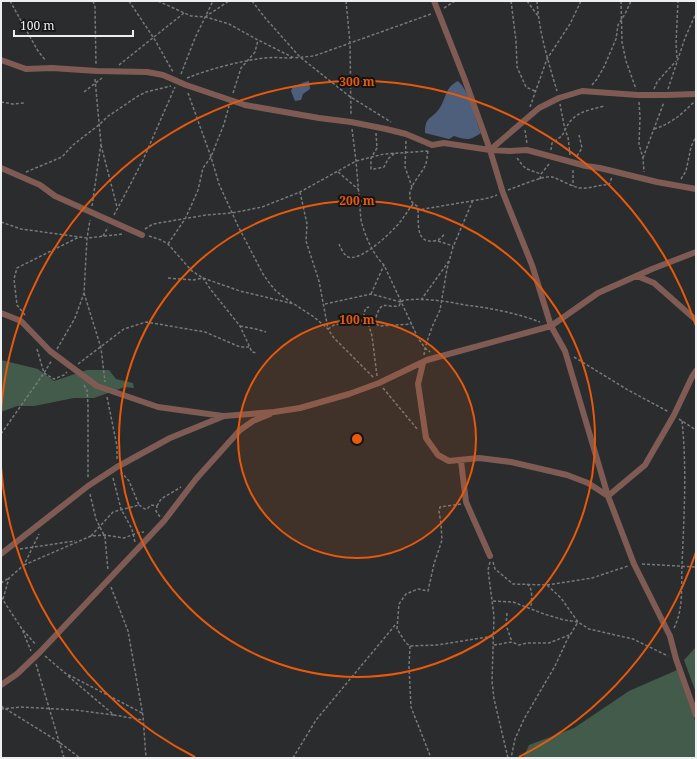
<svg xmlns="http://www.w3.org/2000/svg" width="697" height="759" font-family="'Noto Serif',serif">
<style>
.green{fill:#435b4b}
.water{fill:#4d5f7a}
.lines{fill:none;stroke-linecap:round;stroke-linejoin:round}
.path{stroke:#77797b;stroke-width:1.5;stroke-dasharray:3 2;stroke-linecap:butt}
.minor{stroke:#7f5b54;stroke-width:6}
.ring{fill:none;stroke:#e8590c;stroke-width:2}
.centre{fill:#e8590c;stroke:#131415;stroke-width:2}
.ring-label{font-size:12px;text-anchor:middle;font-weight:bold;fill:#e8590c;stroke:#131415;stroke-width:4;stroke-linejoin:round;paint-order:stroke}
</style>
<rect width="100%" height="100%" fill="#2a2c2e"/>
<path class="green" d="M1 360 38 369 54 381 87 370H109L116 379 133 383 134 388 125 387 94 398H74L34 406H17L1 412Z
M696 647V693L684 660Z
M677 670 696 723V758H523L529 745 574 728 629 691Z"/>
<path class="water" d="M309 81 310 89 303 94 301 100 295 101 291 91 293 86C299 85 303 82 309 81Z
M458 81C471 93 474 117 481 133 469 141 467 140 454 136L449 139 425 133C425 116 431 120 439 109 447 98 444 88 458 81Z"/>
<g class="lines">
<path class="path" d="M10 1 38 51 46 61
M93 1 95 7 96 65
M129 1 155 40 173 72
M158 1 191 16 206 17 229 24 258 40 294 58 314 56 431 14
M252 1 266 19 300 57 349 96 391 122
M346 1 350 43 351 115
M511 1 516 41 517 67 526 87 535 91
M527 1 538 16
M537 1C539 32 548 61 557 91
M621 1 622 42 626 61 636 89
M444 8 455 1
M205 17 229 1
M677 58 676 44 678 1
M119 65 184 13
M181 74 195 38 213 1
M187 78C210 69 239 61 265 58 274 57 283 58 292 58
M592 85 597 79 604 67 616 39 618 25 625 14 631 1
M654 89 657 82 676 61
M668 89 685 38 696 13
M84 92 102 78
M188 93 211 157 219 184 238 226 263 274 270 284 276 291 292 303
M233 93 241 68 255 52 258 40
M1 102 13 104 25 103
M639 102 640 117 639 144 643 158 644 172
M530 107 547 59 570 24 581 1
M352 129 356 161 361 220C365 236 372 253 384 265L418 338 425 348 430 352
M654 129C671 124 682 114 695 101
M525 130 527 144
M376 133 377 148 371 158V169H374L384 167 388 159 395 153
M406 141 405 167 412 187
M101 145 117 207
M551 150 552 143 562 136 565 130 560 104
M428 151C427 156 427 162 425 166 419 178 399 196 417 206L418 210 489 198 497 195
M570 155 568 137 565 130C573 112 586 111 604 106
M577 156 582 148 579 135
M517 158 523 166 527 169 541 174
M643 158 664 102
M573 170V186
M26 172 62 157 73 145 100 124 107 117 138 96 146 92 171 86
M338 172 358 189
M540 179 541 174 549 164
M681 179 686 171 691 147 696 136
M508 190C517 187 544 175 552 177 562 180 571 187 581 188 591 189 599 184 609 185L612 177
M300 192 307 224 306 241 319 281 328 329
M92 206 101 144 95 79
M418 210C419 223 415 243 434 241 439 240 442 238 444 234
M114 215 129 187 143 160 175 87
M1 222 21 229 87 238 123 234
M145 229 153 224 206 215 232 213 262 207 300 192 356 161 384 154 428 151
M103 236 108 227
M149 236 161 240 168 244 192 271 203 278 240 291 294 304 314 317 328 329 334 338 374 378
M438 241 453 246
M168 244 185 219 191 206 198 190 203 168 211 157 224 124 229 106
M339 244C341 248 343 254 348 257 361 262 392 232 400 222 405 216 408 210 413 204
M168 278 193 280 203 278 211 290 240 326 252 352 257 353
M84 293 101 348 105 382
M371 294 384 265
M421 300 449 261
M325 304 371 294 401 302
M25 315 17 305 14 279 17 268 79 237
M369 319 364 316V313L366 308 369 307
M373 320 379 326 412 324
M240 326 256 329 266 332
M328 329 334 325 346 323 351 318 368 322
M37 349 44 373 54 379 64 375 67 372
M57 349 75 318 84 293 87 238 90 220
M424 355 425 348 432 327 440 310 447 269 453 247 473 200
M574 357 628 390 669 412
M78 364 124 329 146 322 205 332 240 347H249
M377 376 372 336 368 322 369 319H372L376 317C382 299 385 308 399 306L401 302 404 300C425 298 445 301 465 305 491 308 516 313 540 322
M84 385 87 390 88 405V478
M383 388 418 430
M107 397 117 446V459
M679 419 696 430
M1 434 44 373 52 360
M113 478 121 509 132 529 135 542
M90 494 96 519 105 537 108 571
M461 504 440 507 439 511 441 524 442 540 434 564 428 591 418 589 406 594 399 604 397 629 406 643 410 646 437 645 494 636
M139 505 145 509H147L151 505 157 506 156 511 160 517
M157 506 161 499 181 487
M91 536 113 512 139 505 129 481 121 472
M20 549 75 541
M490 562 488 570 494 616 492 681 494 699 508 758
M493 562 495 569 513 584 547 585 561 598 578 622 589 629 633 639 668 656
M642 564 696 567
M24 565 91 536 105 535 124 538 137 533 144 532
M1 583 9 578
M527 584C534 589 531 600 531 608
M547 585 592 578 628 566
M111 587 128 631 143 716 146 758
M1 597 22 629 31 651
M3 599 9 578 24 565 39 534
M493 601 513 602 544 614 564 620 578 622 567 640 555 666 524 719 515 739 511 758
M507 613 506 625 512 642
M674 628C684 608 681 586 682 565 684 517 687 469 682 421
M23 630 36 645
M494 645 512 642 519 645 527 643H549L569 635
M410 646 409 667 411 707 431 758
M45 656 65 673 142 713
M36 664 64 758
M68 676 114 715 143 720
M1 706 59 742 80 758
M1 709 21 707 75 710 114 715
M293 758 316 720 396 624"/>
<path class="minor" d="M434 1 465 80 490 150 503 193 532 265 551 326 565 351 608 496 634 564 670 636 676 659 696 715
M1 60 26 69 52 68 97 71 147 72 163 75 186 85 245 105 319 118 351 122 386 129 406 134 432 145 444 143 490 150 510 151 527 150 586 166 600 168 657 182 696 189
M490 150 539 108 559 98 582 91 638 95H666L696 94
M1 168 40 185 55 196 142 235
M637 276 654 283 696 320
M1 313 21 321 50 351 97 386 158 407 223 416
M423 363 418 384 426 438 438 455 449 461 479 458 511 462 567 475 588 483 608 496 645 465 674 415 692 377 696 371
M461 461 466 502 490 556
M1 554 88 486 117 467 170 438 224 416 274 412 300 408 349 394 379 383 427 360 551 326 598 293 652 269 696 252
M1 685 17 674 40 652 164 521 196 479 240 430 253 421 270 414"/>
</g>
<circle cx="357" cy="439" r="119" fill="#e8590c" fill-opacity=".12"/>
<g class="ring">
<circle cx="357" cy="439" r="119"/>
<circle cx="357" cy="439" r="238"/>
<path d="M696 552A357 357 0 0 1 519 757M195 757A357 357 0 0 1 1 467M1 411A357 357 0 0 1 696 326"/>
</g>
<circle cx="357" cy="439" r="6" class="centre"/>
<g class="ring-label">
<text x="357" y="86">300 m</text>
<text x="357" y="205">200 m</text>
<text x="357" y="324">100 m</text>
</g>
<rect width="697" height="759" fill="none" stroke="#eceef0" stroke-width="4"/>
<path d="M14 30v6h119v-6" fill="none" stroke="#eceef0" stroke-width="2"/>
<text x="20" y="30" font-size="12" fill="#eceef0" stroke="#131415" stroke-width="3" paint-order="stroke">100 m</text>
</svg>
